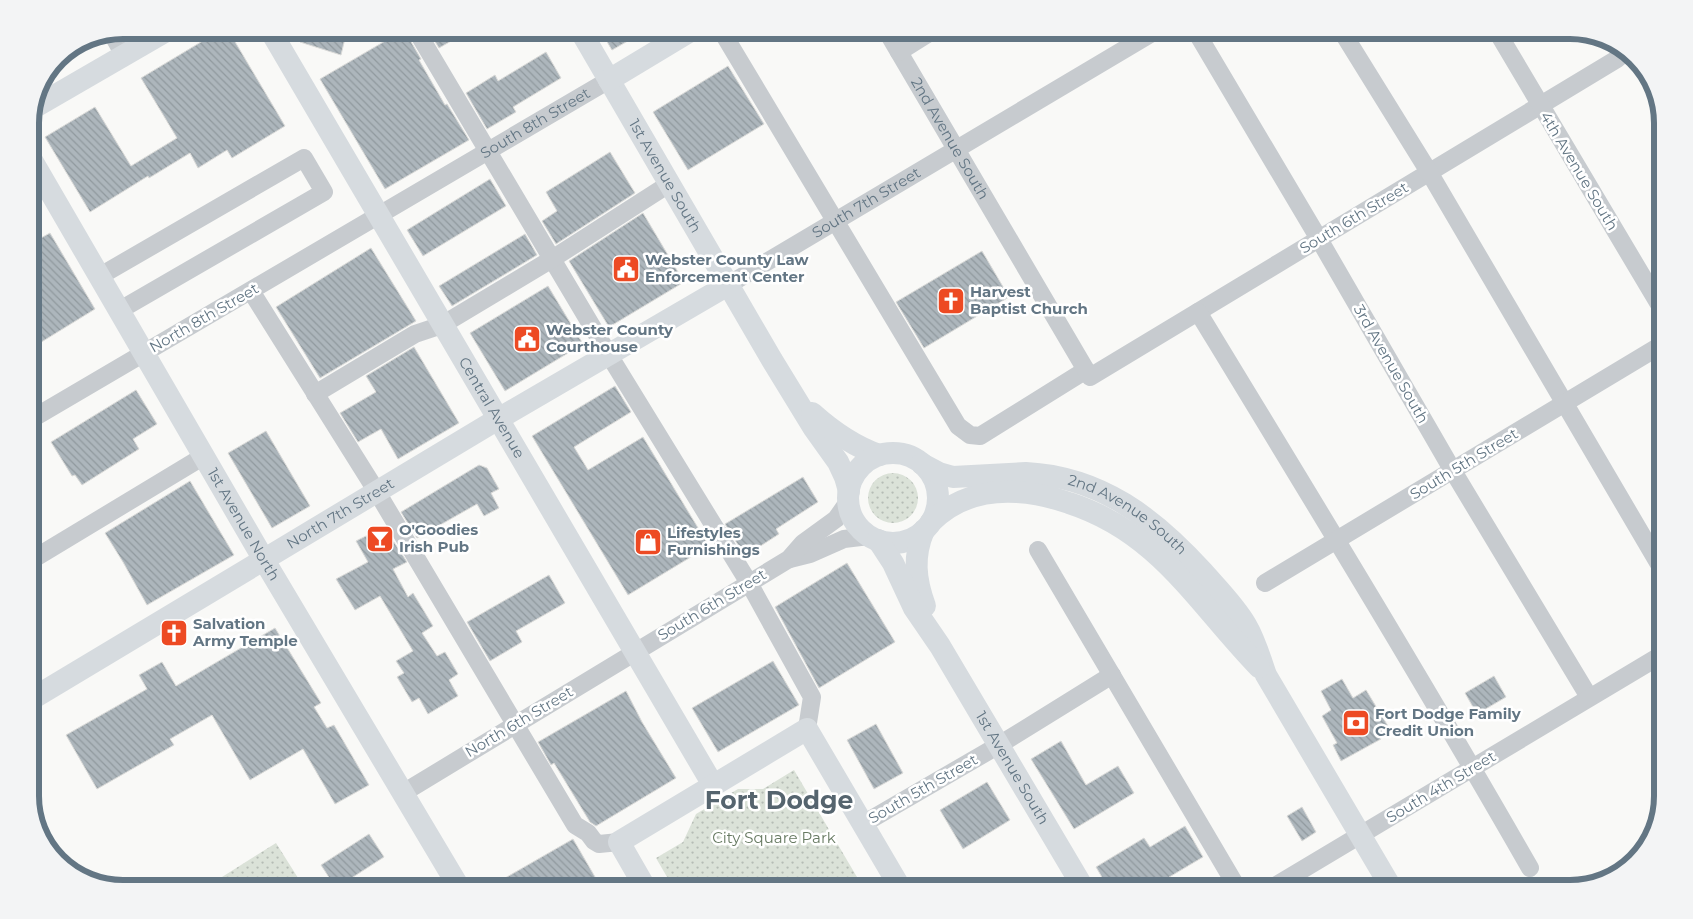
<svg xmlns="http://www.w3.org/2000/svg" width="1693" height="919" font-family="Montserrat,sans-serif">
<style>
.grass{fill:url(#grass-dots)}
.building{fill:url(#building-back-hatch);stroke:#dbdbd9}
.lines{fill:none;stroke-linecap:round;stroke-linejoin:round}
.minor{stroke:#c7cbcf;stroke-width:18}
.major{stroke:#d6dbdf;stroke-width:22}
.labels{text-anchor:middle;stroke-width:5;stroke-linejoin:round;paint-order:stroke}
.street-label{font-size:15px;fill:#637684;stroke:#fff}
.poi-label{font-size:15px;font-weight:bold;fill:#637684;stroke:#fff;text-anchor:start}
.park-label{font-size:15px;fill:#677a62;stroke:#fff}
.town-label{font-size:25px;font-weight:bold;fill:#55646e;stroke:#fff}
.rim{fill:none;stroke:#637684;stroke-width:6}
</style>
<defs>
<pattern id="grass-dots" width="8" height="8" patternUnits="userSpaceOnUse" patternTransform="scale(1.25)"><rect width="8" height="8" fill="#dbe2d8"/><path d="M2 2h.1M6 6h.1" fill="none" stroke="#b5bcb5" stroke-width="1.8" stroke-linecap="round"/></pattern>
<pattern id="building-back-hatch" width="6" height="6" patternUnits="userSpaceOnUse" patternTransform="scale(1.25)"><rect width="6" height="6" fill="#adb6bc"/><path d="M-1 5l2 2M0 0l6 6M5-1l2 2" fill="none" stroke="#90999e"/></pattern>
</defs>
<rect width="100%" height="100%" fill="#f9f9f7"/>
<path class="grass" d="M868 498a25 25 0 1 1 50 0a25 25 0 1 1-50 0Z
M794 770 864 889H674L656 858 683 842 696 814 738 789H763Z
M276 843 305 889H203Z"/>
<path class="building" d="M221 30H228L285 126 232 158 227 150 198 168 190 153 149 178 148 176 90 212 45 137 95 107 131 166 177 138 141 78Z
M294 30H347L341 55 300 42Z
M404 30H405L407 35 421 59 419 60 445 105 447 104 469 140 385 189 320 79Z
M428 30H470L439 48Z
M600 30H647L612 50Z
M546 52 561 78 513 107 516 112 487 129 466 93 495 75 498 81Z
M728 66 764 124 688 170 653 112Z
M610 152 635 193 556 244 542 221 557 211 546 192Z
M490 179 506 206 423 256 407 230Z
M643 213 684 282 609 327 569 261Z
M50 233 95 309 30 349V244Z
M525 234 537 255 452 306 439 286Z
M371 248 416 321 320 378 276 307Z
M982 251 1009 297 924 348 896 302Z
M548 286 583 344 505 391 470 333Z
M414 347 459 423 398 459 381 429 358 442 340 413 376 392 366 376Z
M615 386 631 412 574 447 588 470 643 437 709 546 628 595 532 436Z
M136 390 157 424 133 439 139 449 82 485 75 475 72 476 51 442Z
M266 431 310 506 272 528 228 453Z
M479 465 487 468 499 489 491 493 499 508 484 516 477 504 417 538 401 512Z
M803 477 818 502 776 529 779 534 745 556 725 524Z
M190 481 234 555 147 605 123 562 105 533Z
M384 527 407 562 393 569 408 597 413 593 433 626 422 633 437 656 445 652 458 674 449 680 458 696 428 714 419 698 412 702 397 677 404 673 396 661 413 651 380 596 355 610 336 579 368 562 356 541Z
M847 563 895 642 819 688 775 607Z
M549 575 565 603 516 631 522 642 490 661 467 622Z
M275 628 321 703 314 707 327 728 334 725 369 785 335 804 303 749 250 780 212 715 170 739 174 745 97 789 66 735 147 689 139 675 162 662 176 686Z
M773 661 799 705 718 752 692 708Z
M1494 676 1506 697 1477 714 1465 693Z
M1342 679 1353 698 1366 690 1391 731 1380 737 1381 739 1341 761 1333 745 1337 743 1322 716 1331 710 1321 691Z
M626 691 642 722 676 778 596 826 590 822 554 763 551 765 538 742Z
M876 724 903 773 874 789 847 740Z
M1061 741 1086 785 1118 766 1134 793 1074 829 1031 759Z
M987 782 1010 820 963 849 940 810Z
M1302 807 1316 832 1302 841 1287 816Z
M1185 826 1203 857 1149 889H1109L1096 867 1144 838 1150 847Z
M369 834 384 857 336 888 321 865Z
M573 839 602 889H486Z"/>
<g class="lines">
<g class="minor">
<path d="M416 30 609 355 749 583 812 697 807 729"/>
<path d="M721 30 958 426 970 435 980 436 1086 370"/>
<path id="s1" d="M886 30 1090 377 1617 59 1625 52"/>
<path d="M1195 30 1319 239 1453 471 1589 697"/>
<path d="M1341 30 1429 172 1663 571"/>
<path d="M1496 30 1663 311"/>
<path d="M111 32 124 55"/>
<path d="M899 52 934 30"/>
<path d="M100 276 304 158 324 192 120 310"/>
<path id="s2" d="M728 285 1157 30"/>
<path d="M251 291 377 492 575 825 588 833 594 841 599 844 619 842"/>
<path d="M1198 312C1310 496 1423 681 1530 868"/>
<path d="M315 394 415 334 442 325 552 259 669 184"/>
<path id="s3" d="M30 420 609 80"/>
<path d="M1038 550 1238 889"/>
<path d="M790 559 810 554 844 539 869 536"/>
<path d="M30 561 204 456"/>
<path d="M1265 583 1663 344"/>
<path d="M403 793 789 559 803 543 836 519 848 502"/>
<path d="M863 824 999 745 1112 675"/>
<path d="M1270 889 1663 654"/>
</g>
<g class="major">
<path id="s4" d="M270 30C416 282 567 533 713 785"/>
<path id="s5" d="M580 30 772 360 813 427 838 462 845 477 849 491"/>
<path d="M609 80 692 30"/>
<path d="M35 107 168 30"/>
<path id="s6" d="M30 157 264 560 460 889"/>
<path d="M812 413C832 431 853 446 879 455"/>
<circle cx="893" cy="498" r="45"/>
<path id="s7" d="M922 464 939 473 953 477 1026 473C1101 477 1154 518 1203 572 1218 589 1235 606 1246 625 1255 640 1260 658 1266 675L1392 889"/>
<path d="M931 522C954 499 985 490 1017 492 1035 493 1052 497 1069 503 1159 532 1197 603 1259 667"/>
<path d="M924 530C913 556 915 579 925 606"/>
<path id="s8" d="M878 540 893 563 914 608 940 646 1084 889"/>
<path id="s9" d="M30 700 498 419 728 285"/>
<path d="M646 889 619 842 807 729 901 889"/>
</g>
</g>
<defs>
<g id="civic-square" transform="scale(1.4375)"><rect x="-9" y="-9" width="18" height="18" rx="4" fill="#ed4a23" stroke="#fff"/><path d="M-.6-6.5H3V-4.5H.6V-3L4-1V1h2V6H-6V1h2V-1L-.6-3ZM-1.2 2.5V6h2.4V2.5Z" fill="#fff"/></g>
<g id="church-square" transform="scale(1.4375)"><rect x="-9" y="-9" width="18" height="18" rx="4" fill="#ed4a23" stroke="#fff"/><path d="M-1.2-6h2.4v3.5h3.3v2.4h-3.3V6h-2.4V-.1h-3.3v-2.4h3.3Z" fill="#fff"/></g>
<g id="bar-square" transform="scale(1.4375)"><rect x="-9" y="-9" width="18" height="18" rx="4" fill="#ed4a23" stroke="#fff"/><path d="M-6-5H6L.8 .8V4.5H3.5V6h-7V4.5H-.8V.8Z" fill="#fff"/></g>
<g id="shop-square" transform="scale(1.4375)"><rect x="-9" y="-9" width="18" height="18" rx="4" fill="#ed4a23" stroke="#fff"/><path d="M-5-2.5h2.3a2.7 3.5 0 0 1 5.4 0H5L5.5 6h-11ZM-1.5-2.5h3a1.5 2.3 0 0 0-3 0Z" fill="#fff"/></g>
<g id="bank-square" transform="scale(1.4375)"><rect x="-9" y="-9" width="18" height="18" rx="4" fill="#ed4a23" stroke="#fff"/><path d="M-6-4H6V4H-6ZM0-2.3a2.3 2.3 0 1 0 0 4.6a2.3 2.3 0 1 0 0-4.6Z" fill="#fff"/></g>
</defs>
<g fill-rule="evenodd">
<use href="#civic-square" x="626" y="269"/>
<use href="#church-square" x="951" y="301"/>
<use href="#civic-square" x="527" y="339"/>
<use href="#bar-square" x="380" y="539"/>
<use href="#shop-square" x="648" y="542"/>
<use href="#church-square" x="174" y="633"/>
<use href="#bank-square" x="1356" y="723"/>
</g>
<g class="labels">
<g class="street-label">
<text dy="5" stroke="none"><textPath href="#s3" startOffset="586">South 8th Street</textPath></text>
<text dy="5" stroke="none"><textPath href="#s1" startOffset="126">2nd Avenue South</textPath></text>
<text transform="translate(1579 171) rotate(59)" y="5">4th Avenue South</text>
<text dy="5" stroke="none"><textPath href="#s5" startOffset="169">1st Avenue South</textPath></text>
<text dy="5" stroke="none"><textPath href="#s2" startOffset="161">South 7th Street</textPath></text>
<text transform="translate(1354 218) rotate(-31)" y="5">South 6th Street</text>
<text transform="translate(204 318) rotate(-30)" y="5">North 8th Street</text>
<text transform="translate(1391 364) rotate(60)" y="5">3rd Avenue South</text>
<text dy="5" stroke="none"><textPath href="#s4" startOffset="438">Central Avenue</textPath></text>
<text transform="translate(1464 464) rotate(-31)" y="5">South 5th Street</text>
<text dy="5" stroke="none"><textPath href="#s9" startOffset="362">North 7th Street</textPath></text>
<text dy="5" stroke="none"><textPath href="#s7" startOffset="219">2nd Avenue South</textPath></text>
<text dy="5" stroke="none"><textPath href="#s6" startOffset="425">1st Avenue North</textPath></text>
<text transform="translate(712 605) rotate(-31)" y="5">South 6th Street</text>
<text transform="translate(519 722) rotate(-31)" y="5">North 6th Street</text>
<text dy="5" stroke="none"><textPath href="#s8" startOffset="265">1st Avenue South</textPath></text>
<text transform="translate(1441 787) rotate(-31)" y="5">South 4th Street</text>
<text transform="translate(923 789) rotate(-30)" y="5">South 5th Street</text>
</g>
<g class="poi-label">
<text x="645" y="265">Webster County Law<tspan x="645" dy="17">Enforcement Center</tspan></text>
<text x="970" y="297">Harvest<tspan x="970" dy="17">Baptist Church</tspan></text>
<text x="546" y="335">Webster County<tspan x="546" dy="17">Courthouse</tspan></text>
<text x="399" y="535">O'Goodies<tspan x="399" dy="17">Irish Pub</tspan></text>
<text x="667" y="538">Lifestyles<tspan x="667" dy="17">Furnishings</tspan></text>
<text x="193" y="629">Salvation<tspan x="193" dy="17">Army Temple</tspan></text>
<text x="1375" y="719">Fort Dodge Family<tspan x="1375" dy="17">Credit Union</tspan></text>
</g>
<g class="park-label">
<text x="774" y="843">City Square Park</text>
</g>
<g class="town-label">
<text x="779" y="809">Fort Dodge</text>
</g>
</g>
<path d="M0 0H1693V919H0ZM123 39H1570A84 84 0 0 1 1654 123V796A84 84 0 0 1 1570 880H123A84 84 0 0 1 39 796V123A84 84 0 0 1 123 39Z" fill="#f3f4f5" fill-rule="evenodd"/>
<path class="rim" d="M123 39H1570A84 84 0 0 1 1654 123V796A84 84 0 0 1 1570 880H123A84 84 0 0 1 39 796V123A84 84 0 0 1 123 39Z"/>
</svg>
